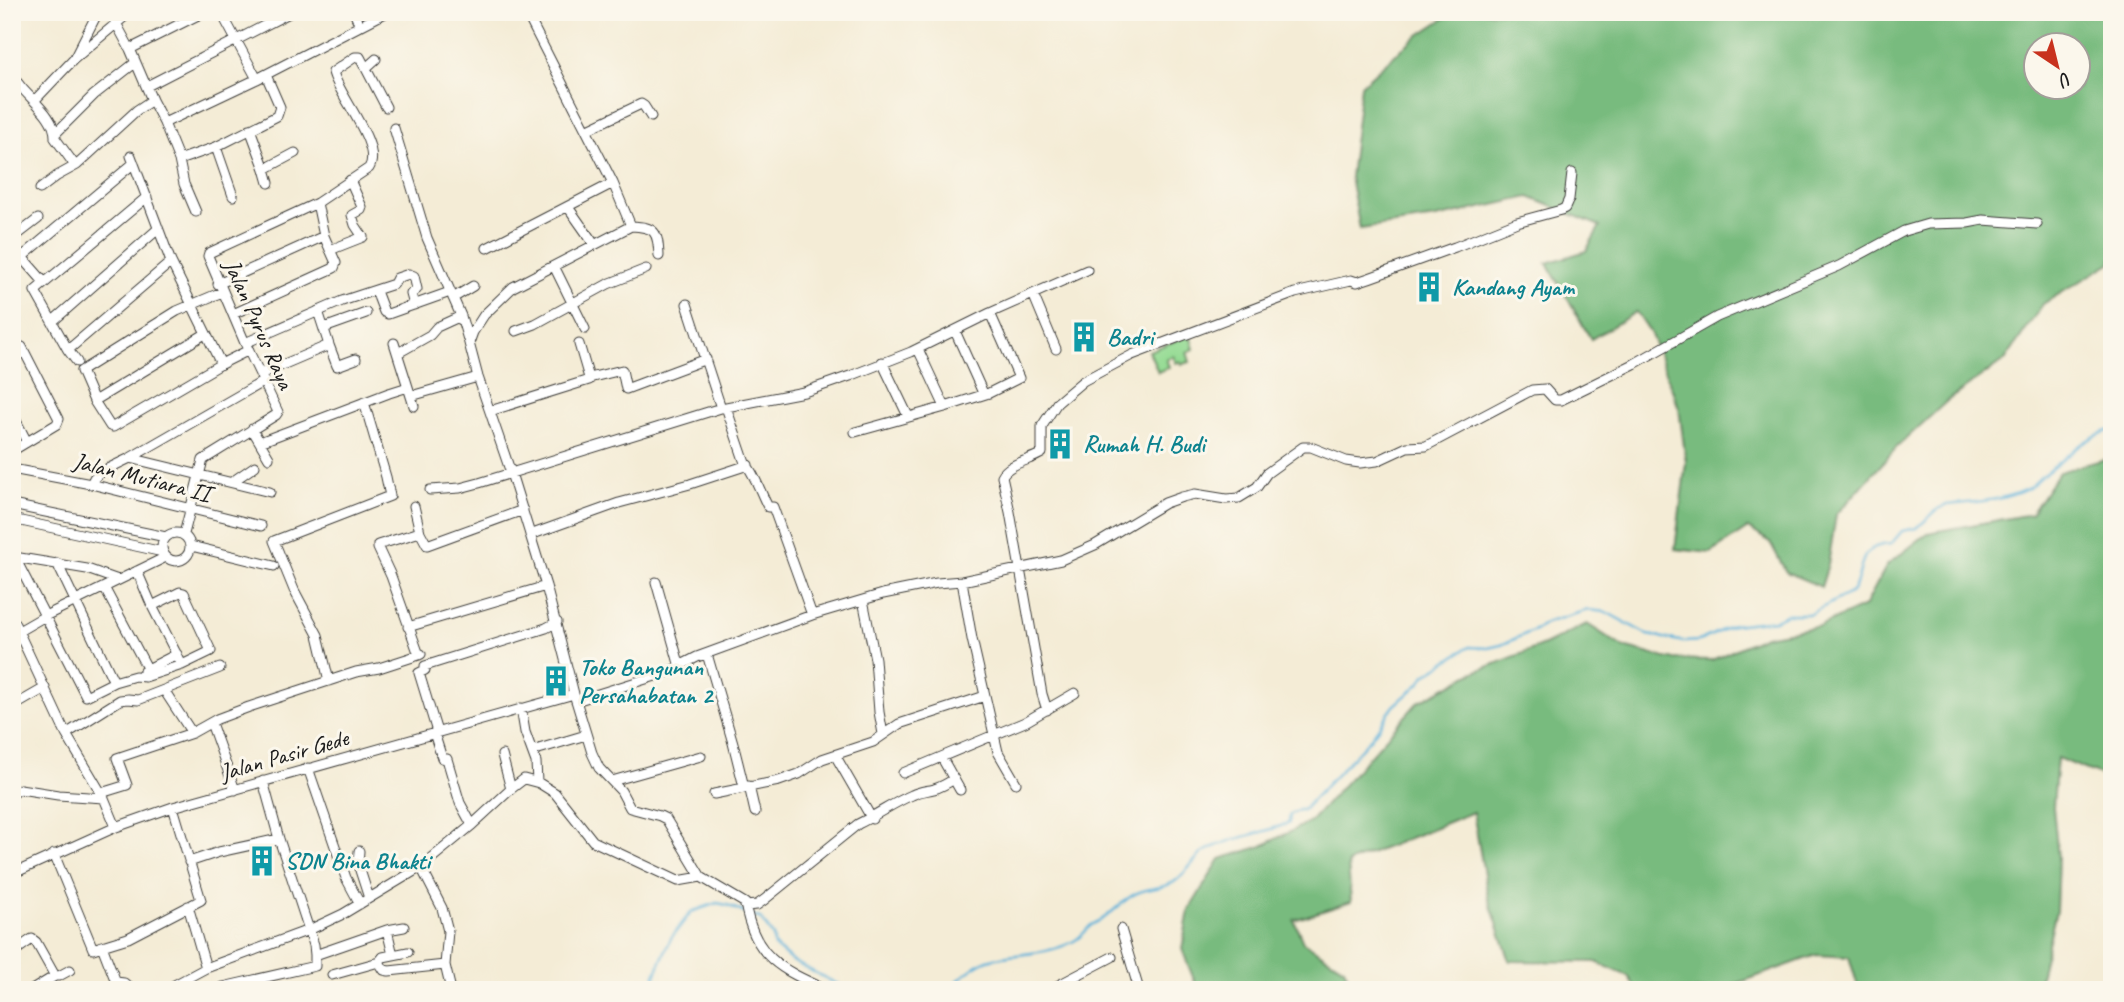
<svg xmlns="http://www.w3.org/2000/svg" width="2124" height="1002" font-family="Caveat,sans-serif">
<style>
.green{fill:#96db94;stroke:#597c58;stroke-width:2}
.forest{fill:#78bb7e;stroke:#4a6c4d;stroke-width:2;fill-rule:evenodd}
.lines{fill:none;stroke-linecap:round;stroke-linejoin:round}
.stream{stroke:#5eb2da;stroke-width:2.5}
.street-casing{stroke:#3c3b38;stroke-width:11}
.street{stroke:#fff;stroke-width:9}
.labels{text-anchor:middle;stroke-width:6;stroke-linejoin:round;paint-order:stroke}
.culture-label{font-size:24px;font-weight:bold;fill:#0d838f;stroke:#fbf7ec;text-anchor:start}
.street-label{font-size:24px;fill:#1c1c1c;stroke:#fbf7ec}
</style>
<rect width="100%" height="100%" fill="#fbf7ec"/>
<filter id="ink" filterUnits="userSpaceOnUse"><feTurbulence type="fractalNoise" baseFrequency=".0143" numOctaves="2"/><feDisplacementMap in="SourceGraphic" scale="14" xChannelSelector="R" yChannelSelector="G"/><feConvolveMatrix kernelMatrix="1 2 1 2 8 2 1 2 1" color-interpolation-filters="sRGB"/></filter>
<filter id="wash" filterUnits="userSpaceOnUse"><feTurbulence type="fractalNoise" baseFrequency=".00686" numOctaves="4" result="noise"/><feDisplacementMap in="SourceGraphic" scale="28" xChannelSelector="R" yChannelSelector="G"/><feGaussianBlur stdDeviation="1.57" result="paint"/><feColorMatrix in="noise" values="0 0 0 0 0 0 0 0 0 0 0 0 0 0 0 0 0 1.4 0 .05"/><feComposite in="paint" operator="in"/></filter>
<g filter="url(#wash)">
<rect width="100%" height="100%" fill="#f4ecd6"/>
<path class="green" d="M1190 335 1194 349 1187 352 1190 362 1182 364 1180 361 1176 363 1173 356 1166 359 1169 367 1158 372 1149 351Z"/>
<path class="forest" d="M1454 12H2112V262L2043 304 2005 360 1947 401 1897 447 1836 515 1828 565 1821 587 1786 572 1770 542 1748 528 1711 553 1675 549 1686 462 1679 408 1650 332 1636 312 1591 339 1547 263 1586 251 1600 226 1529 197 1436 218 1360 229 1350 177 1361 85 1413 39ZM2036 46H2078V88H2036Z
M2112 457V776L2100 775 2057 758 2053 807 2058 857 2056 911 2040 977 2035 990H1859L1849 957 1816 955 1719 990H1637L1628 976 1596 962 1510 961 1488 897 1473 812 1348 863 1351 902 1294 920 1303 942 1344 968 1354 990H1198L1182 949 1189 910 1220 859 1262 846 1311 821 1418 702 1472 673 1544 645 1587 624 1623 647 1669 659 1712 660 1765 636 1820 626 1865 606 1887 565 1928 533 2031 514 2059 472Z"/>
<g class="lines">
<path class="stream" d="M751 916 760 918 773 936 774 946 792 961 849 990
M655 990V975L671 938 691 912 717 903 727 905 745 913
M947 990C960 980 975 963 991 959 1019 953 1048 955 1074 941 1081 937 1085 932 1090 926 1094 923 1100 921 1104 918 1114 911 1123 901 1133 895 1146 887 1161 890 1174 882 1186 874 1193 860 1204 852 1225 839 1262 834 1286 824L1289 822 1290 815 1299 810H1303L1370 739 1394 706 1421 682 1425 675 1469 647 1488 648 1501 645 1537 629 1545 623 1588 610 1606 612 1648 635 1685 642 1699 641 1733 625 1775 620 1787 614H1810L1852 592C1866 572 1853 546 1891 544L1902 531 1917 528 1938 509 1947 505C1975 502 2002 501 2027 489 2033 486 2038 479 2043 475 2065 459 2085 436 2112 430"/>
</g>
</g>
<g filter="url(#ink)">
<g class="lines">
<g class="street-casing">
<path id="street" d="M221 12 257 79 387 12
M354 12 360 26
M526 12 613 183 631 226
M130 49 204 12
M75 57 98 12
M366 68 376 59
M12 82 18 83C29 99 56 116 55 138L74 164 77 165 137 110 152 100 130 49 110 12
M147 86 291 12
M35 100 74 59 130 12
M152 100 164 123 257 79
M164 123 179 160 216 147 277 116 280 107 266 75
M394 128 427 238 461 316 469 343
M250 129 265 169 295 153
M586 130 641 104 644 106 651 117
M56 133 94 95 135 63
M216 147 233 196
M131 156 171 262 221 364 249 350
M179 160 184 184 196 212
M265 169 269 183
M40 189 57 176 77 165
M568 207 594 244
M12 239 38 219
M12 245 22 257
M487 248 613 183
M330 250 363 237 355 225 352 215 361 210 362 207 350 180
M659 256C658 231 655 227 631 226L513 287 484 315 473 332 469 343 478 377 511 473 546 586 574 694 592 753 599 768 621 791 630 808 660 816 666 819 701 877 745 903C754 957 780 969 827 990
M554 266 585 329
M44 282 22 257 134 163
M218 284 324 236 317 203
M376 291 384 312 388 314 450 292
M1033 294 1056 349
M453 298 473 286
M687 304 721 408
M233 314 334 268 336 263 324 236
M53 321 158 229
M324 328 366 313
M516 331 535 324 608 284 646 269
M955 331 983 393
M245 343 342 301 394 284 397 278 409 274 414 276 417 289 411 294 414 305
M394 343 414 406
M579 344 589 378 622 370 626 389 706 359
M329 345 337 366 356 359
M12 350 19 346 22 347 59 419 57 424 12 451
M68 350 171 262
M398 353 430 335 437 327 461 316
M77 362 68 350 35 291 147 197
M882 362 908 416
M221 364 113 427 110 426 94 401 81 371 177 311 222 292
M261 374 329 345 318 311
M411 396 478 377
M94 401 205 334
M726 407 745 463C754 472 761 494 768 507H773L812 615
M945 407 989 393 1019 378 990 313
M490 411 589 380V378
M12 413 27 442
M252 429 269 458
M855 432 945 407 918 349
M260 442 389 393 408 387
M130 458 270 492
M12 469 91 484 261 526
M232 482 255 466
M91 484 94 478 101 472 130 458 264 381
M430 490 460 488 479 483 721 408 804 392 850 376 911 352 990 313 1087 270
M12 505 166 537
M414 506 420 532 427 545 523 510
M12 519 163 552
M420 532 381 544 378 545V548L391 576 419 655 421 654
M162 547a14 14 0 1 1 28 0a14 14 0 1 1-28 0Z
M184 534 203 460 276 415 278 412 245 343 208 256 209 253 317 203 369 168C383 146 338 95 333 72L355 57H360L386 107
M530 535 619 503 690 484 748 465
M191 546 274 566
M12 552 45 616 166 557
M14 557 87 569 118 580
M57 563 114 682
M137 571 152 606 182 665
M962 581 972 639 998 752 1016 783
M656 582 680 667
M105 589 147 668
M863 600 875 659 879 712 883 734
M12 618 66 734 104 798 116 827
M408 627 546 586
M12 635 45 616 86 696 114 682 135 676 145 677 182 665 211 651 184 593 180 592 152 606
M707 654 733 743 744 787
M144 671 177 654
M329 681 318 635 294 590 274 541 390 496 386 477 364 402
M164 690 192 733
M576 701 668 672 697 657 812 615 883 594 937 583 962 581 1061 560 1095 545 1165 503 1182 497 1195 494 1226 499 1239 498 1257 487 1267 473 1303 447H1311L1346 461 1360 463 1377 461 1407 447 1426 446 1532 390 1545 389 1555 400H1561L1634 364 1717 317 1839 266 1904 231 1928 224 1967 223 1983 220 2037 224
M12 707 45 688
M521 708 525 732 536 762 537 782
M1047 710 1042 694 1010 512 1002 476C1009 463 1029 461 1042 453V426L1057 403 1083 381 1132 355 1295 293 1351 280 1357 282 1369 278 1455 247 1517 222 1561 210 1565 208 1569 199 1572 173
M211 723 235 790
M437 732 419 673 425 670V666L546 628 557 622
M434 733 442 758 447 759 460 803 472 825
M66 734 120 700 128 699 138 700 220 668
M532 751 586 735
M502 755 511 789
M835 755 872 819
M942 758 960 790
M308 768 346 878 360 904
M903 773 1025 722 1075 693
M263 781 279 839 314 945 315 955 387 930 404 927
M612 781 701 756
M749 786 755 812
M101 793 127 785 117 758 192 733 217 719 249 707 356 672 379 668 419 655
M12 794 20 789 58 795 104 798
M714 794 779 781 799 774 822 759 873 742 899 724 985 696
M359 851 358 864 369 898
M54 854 93 949 102 946 116 982 124 983 132 990
M189 862 219 852 279 839
M421 867 442 908 448 931 445 965 451 990
M12 874 116 827 173 807 574 694
M188 906 206 968
M745 906 757 905 764 900 858 824C877 815 893 803 912 795 920 791 926 791 934 789 941 787 948 783 954 779
M1121 929 1139 990
M387 930 393 955
M102 946 128 938 201 900 173 807
M12 953 32 939 36 942 55 976
M379 962 383 957 408 952
M332 975 379 962 384 970 389 971 445 965
M32 990 55 976H59L70 970
M165 990 206 968 309 930 343 914 421 867 472 825 511 789 524 779 539 783 555 793 593 841 678 881 701 877
M224 990 223 987 315 966V955
M1049 990 1112 957"/>
</g>
<use href="#street" class="street"/>
</g>
</g>
<defs>
<g id="building-bare" transform="scale(2.415)"><path d="M-4-6H4V6H1V3H-1V6H-4ZM-2.5-4.3h1.7v1.8h-1.7ZM.8-4.3h1.7v1.8H.8ZM-2.5-1h1.7V.8h-1.7ZM.8-1h1.7V.8H.8Z" fill="#0f9aa8" stroke="#fbf7ec" stroke-width="2.5" paint-order="stroke"/></g>
</defs>
<g fill-rule="evenodd">
<use href="#building-bare" x="1429" y="287"/>
<use href="#building-bare" x="1084" y="337"/>
<use href="#building-bare" x="1060" y="444"/>
<use href="#building-bare" x="556" y="681"/>
<use href="#building-bare" x="262" y="861"/>
</g>
<g class="labels">
<g class="culture-label">
<text x="1452" y="295">Kandang Ayam</text>
<text x="1107" y="345">Badri</text>
<text x="1083" y="452">Rumah H. Budi</text>
<text x="579" y="675">Toko Bangunan<tspan x="579" dy="28">Persahabatan 2</tspan></text>
<text x="285" y="869">SDN Bina Bhakti</text>
</g>
<g class="street-label">
<text transform="translate(259 324) rotate(66)" y="8">Jalan Pyrus Raya</text>
<text transform="translate(142 477) rotate(14)" y="8">Jalan Mutiara II</text>
<text transform="translate(284 755) rotate(-16)" y="8">Jalan Pasir Gede</text>
</g>
</g>
<rect width="2124" height="1002" fill="none" stroke="#fbf7ec" stroke-width="42"/>
<g transform="translate(2057 66) rotate(145)"><circle r="33" fill="#fbf7ec" stroke="#a29f99" stroke-width="2"/>
<path d="M0-5L12 26L0 18L-12 26Z" fill="#c8321e"/>
<text y="-10" font-size="19" font-weight="bold" text-anchor="middle" fill="#1c1c1c">U</text>
</g>
</svg>
